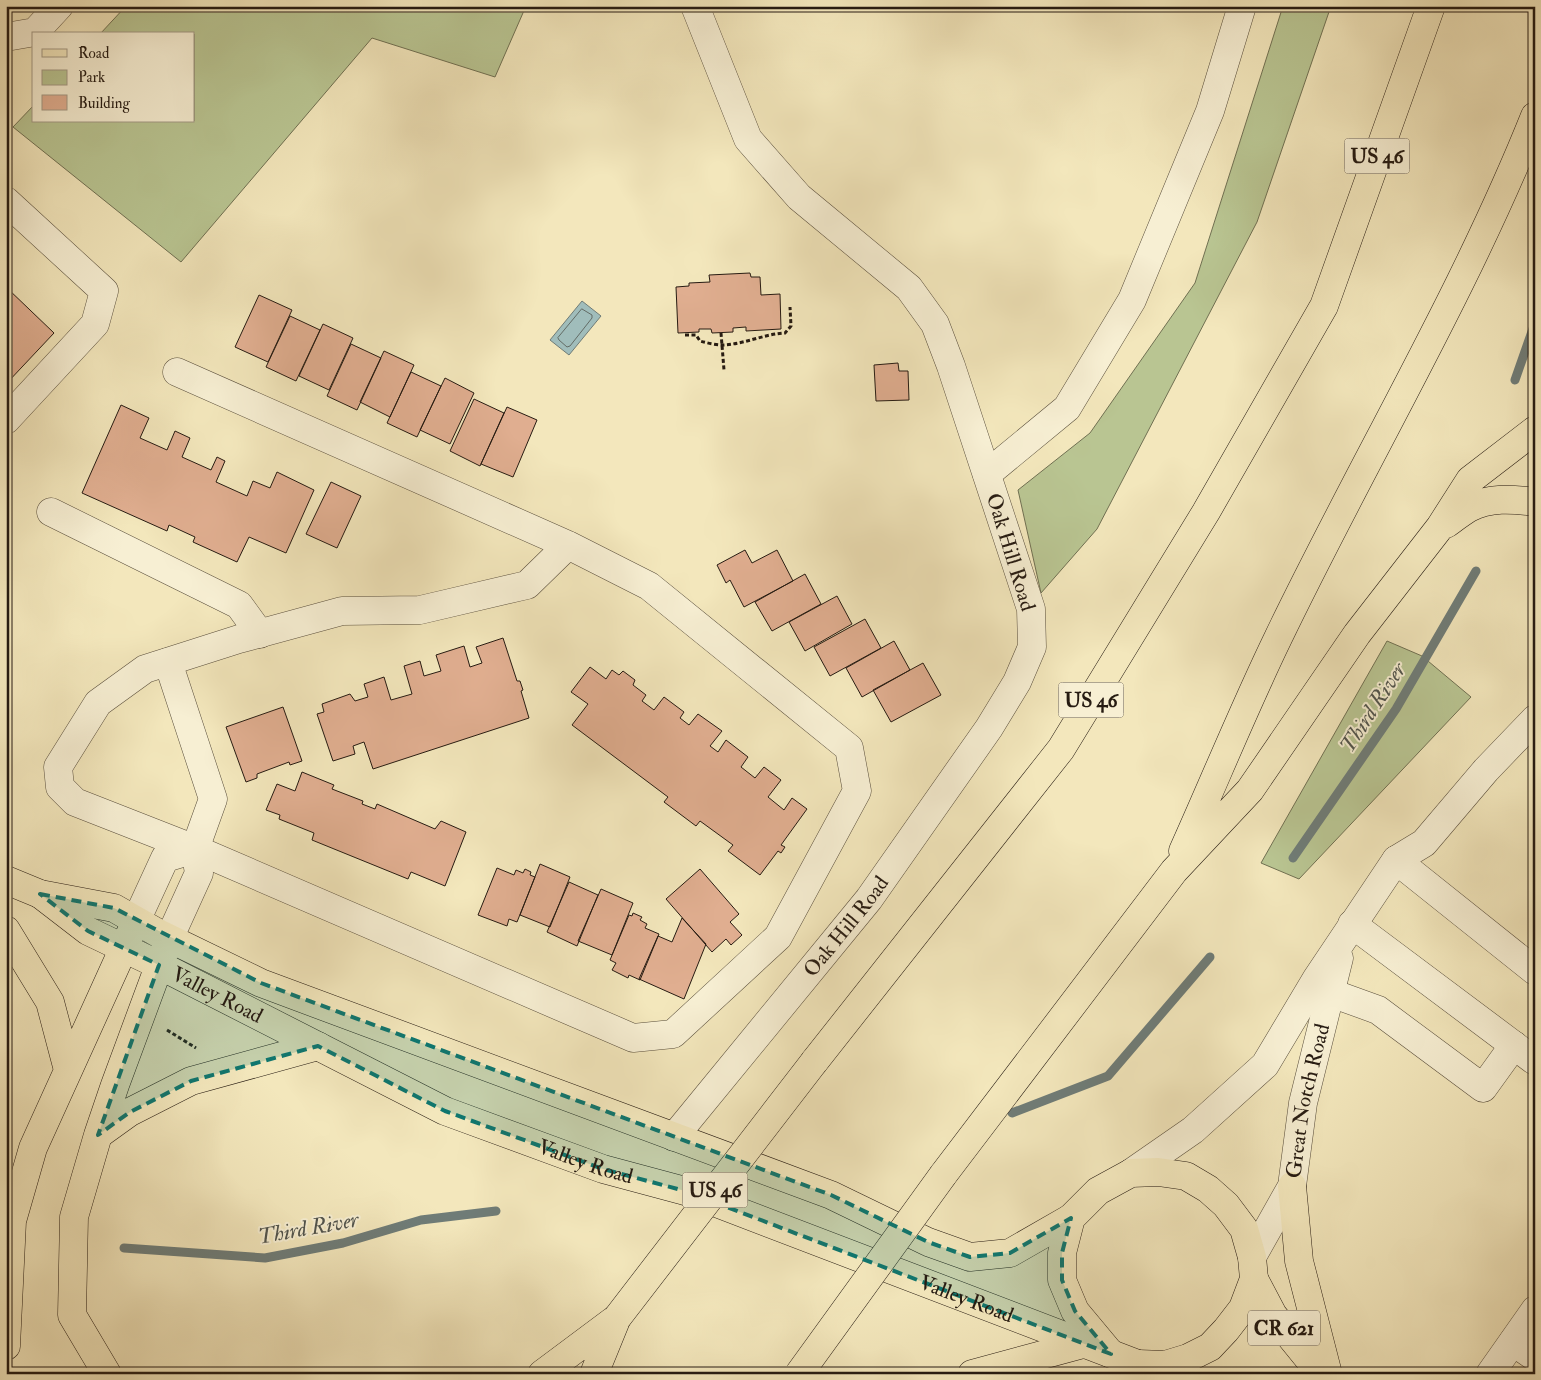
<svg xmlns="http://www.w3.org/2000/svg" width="1541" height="1380" font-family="'IM FELL Double Pica',serif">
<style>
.green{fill:#b9c592;stroke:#707052}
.water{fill:#a0bdbb;stroke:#6f7c77}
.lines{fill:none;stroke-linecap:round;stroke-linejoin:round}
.shore{stroke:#636c66;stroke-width:1}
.stream{stroke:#6f7c77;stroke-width:9}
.building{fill:#e0ae90;stroke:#261b12}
.minor-casing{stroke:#594e3c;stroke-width:29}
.major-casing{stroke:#261b12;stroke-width:29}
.highway-casing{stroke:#261b12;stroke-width:29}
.path{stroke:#261b12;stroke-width:3;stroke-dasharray:4 2.5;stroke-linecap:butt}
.minor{stroke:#f7efd3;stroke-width:28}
.major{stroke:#f3e7bc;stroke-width:28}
.highway{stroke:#f3e7bc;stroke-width:28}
.highway-bridge-casing{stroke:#261b12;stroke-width:29;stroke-linecap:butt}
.highway-bridge{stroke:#f3e7bc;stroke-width:28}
.marked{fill:#0f766e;fill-opacity:0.2;stroke:#0f766e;stroke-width:4;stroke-dasharray:10 6;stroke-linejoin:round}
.labels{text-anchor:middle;stroke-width:4;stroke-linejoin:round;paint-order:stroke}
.shield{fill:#f7efd3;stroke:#655b4c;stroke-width:1}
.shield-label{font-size:20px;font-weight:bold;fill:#261b12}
.street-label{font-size:21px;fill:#261b12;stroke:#f7efd3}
.water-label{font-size:22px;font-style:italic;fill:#51544d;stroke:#f7efd3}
</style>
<rect width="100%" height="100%" fill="#f3e7bc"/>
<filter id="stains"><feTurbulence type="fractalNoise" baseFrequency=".004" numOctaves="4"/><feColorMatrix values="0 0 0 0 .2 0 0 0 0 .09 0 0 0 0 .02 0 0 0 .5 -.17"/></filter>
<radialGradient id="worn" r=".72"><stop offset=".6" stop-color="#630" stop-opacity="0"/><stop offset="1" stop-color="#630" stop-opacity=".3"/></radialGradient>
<path class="green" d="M126 6H526L495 77 372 38 181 262 13 127 34 105V121H194V34H100Z
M1283 6H1331L1257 222 1097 529 1041 593 1018 490 1090 433 1195 283Z
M1387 641 1422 656 1471 697 1299 879 1261 863Z"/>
<path class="water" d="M582 301 601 316 569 355 550 340Z"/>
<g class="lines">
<path class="shore" d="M582 309 592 315V318L570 346 567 347 559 340 558 338Z"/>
<path class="stream" d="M1515 380 1535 323
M1293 858 1396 709 1476 571
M1012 1113 1108 1076 1210 957
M124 1248 265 1258 343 1243 421 1220 496 1211"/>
</g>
<path class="building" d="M750 273 751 277H760L761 295 780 294 781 329 746 331V327L733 328V332L712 333 711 329H699V332L678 333 676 287 689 286V283L710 282 709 275Z
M6 287 54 333 6 384Z
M259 295 292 310 268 362 235 347Z
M290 316 320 330 296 381 266 367Z
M323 324 353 338 329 390 299 376Z
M351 344 381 358 357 410 327 396Z
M384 351 414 365 390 417 360 402Z
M898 363 899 371H908L909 400 876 401 874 365Z
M411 372 441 386 417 437 387 423Z
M445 378 474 393 450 444 420 430Z
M474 399 504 413 480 466 450 451Z
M121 405 149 418 140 438 167 450 175 431 190 438 182 457 211 470 217 457 225 461 216 482 247 496 253 481 270 488 277 472 314 490 286 553 249 537 237 562 193 542 195 537 169 525 167 531 82 493Z
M507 407 537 420 513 477 481 464Z
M331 482 361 496 337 548 306 534Z
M745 550 752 563 777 550 793 581 744 607 730 580 726 583 717 565Z
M805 574 821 604 772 631 755 602Z
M837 596 852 624 805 651 789 622Z
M865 619 881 648 830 676 814 647Z
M503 638 517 681H520L523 690 521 691 529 718 373 769 364 742 353 746 355 754 333 761 317 714 324 712 322 704 350 694 355 701 368 697 364 684 384 677 391 700 412 694 404 666 420 661 424 676 441 671 436 655 464 646 470 667 482 663 476 647Z
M894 641 910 670 862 697 846 668Z
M923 663 941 695 891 722 873 690Z
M590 667 606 679 612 670 619 675 623 671 635 680 633 685 646 695 642 701 654 710 664 697 684 712 680 718 689 725 698 714 722 731 710 746 718 752 726 740 748 757 741 767 755 778 764 767 781 780 768 797 784 810 792 798 807 809 781 845 785 847 781 853 778 851 760 875 728 851 733 845 700 821 696 826 664 802 668 797 572 725 588 704 571 692Z
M283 707 302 761 290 765 289 762 257 774V778L246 782 226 727Z
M302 772 334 785 332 789 363 801 362 804 375 809 377 804 435 829 441 821 466 832 445 886 411 872 408 879 312 840 314 833 279 819 280 815 266 810 277 784 295 791Z
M540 864 570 877 550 927 520 915Z
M497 868 514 875 516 870 523 873 525 869 531 872 530 875 535 877 517 922 509 919 507 926 478 915Z
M700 869 739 914 730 922 742 935 731 945 726 939 712 952 666 899Z
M569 882 598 895 577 946 547 932Z
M601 889 633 903 612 955 578 941Z
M633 913 642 917 640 920 647 924 645 928 659 934 640 980 629 975 628 978 612 970 616 963 610 960 629 915 632 916Z
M682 918 706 944 684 999 639 979 658 936 672 942Z"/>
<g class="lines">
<g class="minor-casing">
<g id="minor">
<path d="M6 37 35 32 59 6"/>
<path d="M6 201 104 291 95 324 6 420"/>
<path d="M177 372 568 545 649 586 849 748 857 791 778 937 673 1034 633 1038 195 849 75 802 60 787 58 767 98 703 145 669 239 639 342 611 420 610 527 585 568 545"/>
<path d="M987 474 1067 408 1132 300 1210 111 1242 6"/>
<path d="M51 512 239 605 260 634"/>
<path d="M168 662 213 799 195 849 199 873 169 939"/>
<path d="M1396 860 1535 971"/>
<path d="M136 921 165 858 195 849"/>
<path d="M1352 924 1535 1061"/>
<path d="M1331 993 1378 1010 1483 1088 1514 1045"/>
<path id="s1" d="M674 1137 869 899 989 728 1017 682 1032 647 1031 609 951 366 935 324 909 288 799 197 748 139 695 6"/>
<path d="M1131 1173 1193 1130 1265 1065 1317 978 1396 860 1424 843 1486 770 1535 719"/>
<path id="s2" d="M1252 1257 1292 1186 1303 1103 1339 958"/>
<path d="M1513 1342 1535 1357"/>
<path d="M1490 1374 1535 1310"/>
</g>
</g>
<g class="major-casing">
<g id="major">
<path d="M6 880 40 894 114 908 158 933 261 983 831 1195 928 1242 970 1257 1010 1253 1071 1218"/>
<path id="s3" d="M40 894 88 931 159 965 445 1111 603 1169 685 1191 1135 1363 1158 1374"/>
<path d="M1292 1186 1299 1261 1328 1374"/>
<path d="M1254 1279 1273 1315 1321 1374"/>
<path d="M1110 1353 1075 1311 1062 1280V1253L1071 1218 1098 1191 1131 1173 1158 1172 1186 1176 1208 1189 1226 1205 1244 1229 1252 1257 1254 1279 1243 1308 1226 1330 1210 1347 1188 1358 1165 1365 1138 1364"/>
</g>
</g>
<g class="highway-casing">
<path id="highway" d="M1446 524C1453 519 1461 513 1469 508 1489 497 1513 499 1535 502
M1183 851C1215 780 1244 708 1278 638 1362 463 1463 296 1535 116
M6 930 50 1002 68 1070
M814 1062 1061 749 1206 512 1324 306 1431 6
M98 1135 130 1112 191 1081 318 1046
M943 1175 1174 871 1250 790 1357 634 1440 527 1470 480 1535 430
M6 1346 12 1221 33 1148 136 921
M107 1374 72 1315 74 1217 98 1135 115 1085 169 939
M542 1374 617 1318
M594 1374 616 1320
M972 1374 1083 1344"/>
</g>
<path class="path" d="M721 333 724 370
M685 335H696L700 341C707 343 716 345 723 345 745 344 764 334 785 333L791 326 790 307
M167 1030 196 1048"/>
<use href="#minor" class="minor"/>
<use href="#major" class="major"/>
<use href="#highway" class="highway"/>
<g class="highway-bridge-casing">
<path id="highway-bridge" d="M617 1318 814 1062
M799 1374 943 1175"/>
</g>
<use href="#highway-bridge" class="highway-bridge"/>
</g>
<path class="marked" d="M40 894 114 908 261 983 831 1195 928 1242 970 1257 1010 1253 1071 1218 1062 1253V1280L1075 1311 1111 1354 685 1191 603 1169 445 1111 318 1046 191 1081 130 1112 98 1135 159 965 88 931Z"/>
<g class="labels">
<g class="shield">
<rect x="1344.5" y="138.5" width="65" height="35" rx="4"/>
<rect x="1058.5" y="682.5" width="65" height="35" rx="4"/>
<rect x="682.5" y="1172.5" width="65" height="35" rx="4"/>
<rect x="1248" y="1310.5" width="72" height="35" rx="4"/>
</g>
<g class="shield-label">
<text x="1377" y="163">US 46</text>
<text x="1091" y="707">US 46</text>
<text x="715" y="1197">US 46</text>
<text x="1284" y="1335">CR 621</text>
</g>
<g class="street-label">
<text transform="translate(1011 552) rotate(73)" y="7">Oak Hill Road</text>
<text dy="7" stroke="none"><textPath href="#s1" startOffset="272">Oak Hill Road</textPath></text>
<text dy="7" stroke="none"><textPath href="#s3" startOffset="205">Valley Road</textPath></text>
<text dy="7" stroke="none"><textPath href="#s2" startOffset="168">Great Notch Road</textPath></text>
<text dy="7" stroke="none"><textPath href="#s3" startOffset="610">Valley Road</textPath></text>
<text dy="7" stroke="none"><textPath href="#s3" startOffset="1015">Valley Road</textPath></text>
</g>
<g class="water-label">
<text transform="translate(1372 707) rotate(-57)" y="8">Third River</text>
<text transform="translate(308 1227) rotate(-10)" y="8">Third River</text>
</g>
</g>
<rect width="1541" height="1380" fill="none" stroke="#f3e7bc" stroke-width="25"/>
<rect x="8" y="8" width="1526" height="1365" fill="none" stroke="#261b12" stroke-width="2.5"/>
<rect x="12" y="12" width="1516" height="1355" fill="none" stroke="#261b12"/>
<rect x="32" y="32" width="162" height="90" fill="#f7efd3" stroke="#a39a86"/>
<rect x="42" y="49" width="25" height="8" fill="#f3e7bc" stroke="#a39a86"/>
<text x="78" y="58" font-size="15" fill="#261b12">Road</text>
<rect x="42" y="70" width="25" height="15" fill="#b9c592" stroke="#a39a86"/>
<text x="78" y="82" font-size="15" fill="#261b12">Park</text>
<rect x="42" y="95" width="25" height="15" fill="#e0ae90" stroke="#a39a86"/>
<text x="78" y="108" font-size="15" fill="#261b12">Building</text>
<rect width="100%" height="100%" filter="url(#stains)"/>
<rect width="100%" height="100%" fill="url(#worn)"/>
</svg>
